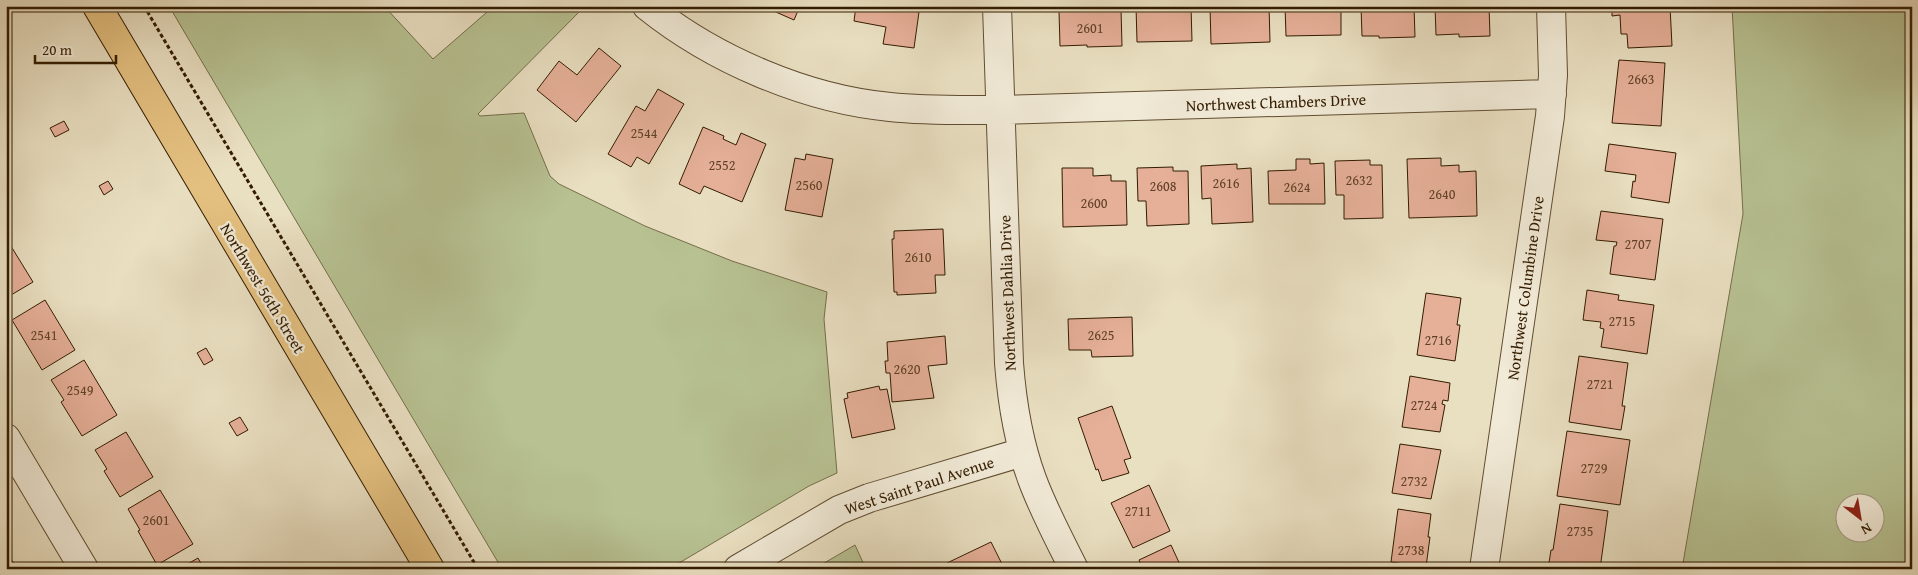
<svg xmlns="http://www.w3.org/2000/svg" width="1918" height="575" font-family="'Gentium Book Plus',serif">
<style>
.green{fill:#b7c192;stroke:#756e49;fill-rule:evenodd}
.building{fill:#e5af98;stroke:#331c00}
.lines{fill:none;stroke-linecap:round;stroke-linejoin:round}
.minor-casing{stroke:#604d30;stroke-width:30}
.major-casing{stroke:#331c00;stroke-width:30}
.path{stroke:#331c00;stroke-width:3;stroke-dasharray:4 2.5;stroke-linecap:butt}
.minor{stroke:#f1ead7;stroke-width:28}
.major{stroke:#e4c080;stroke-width:28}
.labels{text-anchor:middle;stroke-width:4.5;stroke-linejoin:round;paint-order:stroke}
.number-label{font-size:14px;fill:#604126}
.street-label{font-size:16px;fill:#331c00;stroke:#f1ead7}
</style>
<rect width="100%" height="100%" fill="#e9dfc1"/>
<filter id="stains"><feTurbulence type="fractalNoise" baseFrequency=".004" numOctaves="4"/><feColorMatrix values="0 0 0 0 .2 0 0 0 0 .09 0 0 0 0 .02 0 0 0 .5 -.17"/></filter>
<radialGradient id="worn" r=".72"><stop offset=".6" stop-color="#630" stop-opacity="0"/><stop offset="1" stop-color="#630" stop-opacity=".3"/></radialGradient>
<path class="green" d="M169 6H384L433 59 494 6H585L478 114 480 116 524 113 550 176 559 184 645 226 732 261 827 292 824 319 837 473 809 486 669 569H502Z
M1732 6H1912V569H1682L1743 214ZM1876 502V532H1846V502Z
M855 545 866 569H814Z"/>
<path class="building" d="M771 6H800L794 20 769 9Z
M856 6H918L917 12H919L914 48 883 44 886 27 854 21Z
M1136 6H1191L1192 41 1137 42Z
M1210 6H1269L1270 42 1211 44Z
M1285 6H1341V35L1286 36Z
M1361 6H1414L1415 37 1379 38V36H1362Z
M1435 6H1489L1490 36 1459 37V34L1436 35Z
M1612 6H1670L1672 46 1628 48 1627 34H1621L1620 15 1612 16Z
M1121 9 1122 46 1087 47V45L1060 46 1059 11Z
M599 48 621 66 576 122 537 90 559 61 577 75Z
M1619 60 1665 63 1661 126 1612 123Z
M658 89 684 104 649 164 637 157 631 167 608 154 636 106 645 111Z
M64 121 69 130 55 137 50 128Z
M703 127 724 136 723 139 736 145 741 133 766 144 742 202 704 186 700 194 679 184Z
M1609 144 1676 153 1669 203 1631 197 1633 181 1635 182 1636 175 1605 171Z
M806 154 833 159 822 217 785 210 795 158 805 160Z
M1441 158V166L1459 165V172L1476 171 1477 216 1409 218 1407 159Z
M1296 159H1310V164L1324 163 1325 204H1269L1268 171 1296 170Z
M1370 160V165H1382L1383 218 1344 219V195H1336L1335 161Z
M1237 164V169L1251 168 1253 222 1212 224 1211 198 1202 199 1201 166Z
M1173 167V171H1188L1189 224 1147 226 1146 201H1138L1137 168Z
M1062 168H1093V176L1111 175V181H1126L1127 225 1063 227Z
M108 181 113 189 104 195 99 186Z
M1601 211 1663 219 1655 280 1610 274 1614 246H1616L1617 242 1596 240Z
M943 229 945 275H935L936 293 897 295V292H894L892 239H894V231Z
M6 238 33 282 6 298Z
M1587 290 1619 295 1618 300 1654 305 1647 354 1601 347 1604 329 1600 328 1601 322 1583 320Z
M1426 293 1461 298 1457 325H1460L1455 361 1417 355Z
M45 300 75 350 42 370 12 320Z
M1132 317 1133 356 1092 357 1091 350H1069L1068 319Z
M945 336 947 364 928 366 934 398 892 402 890 373H886L885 361H888L887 342Z
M206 348 213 360 204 365 197 353Z
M1579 356 1628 363 1622 406H1625L1621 430 1569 422Z
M84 360 117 415 82 436 61 402 64 400 51 380Z
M1410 376 1450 383 1448 401 1443 400 1442 404 1445 405 1440 432 1402 427Z
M879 386 880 390 887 389 895 429 852 438 844 399 848 398 847 393Z
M1112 406 1131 458 1124 460 1129 473 1102 481 1098 469 1096 470 1078 418Z
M240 417 248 430 237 436 229 423Z
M1567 431 1630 440 1620 505 1557 496Z
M126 432 153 477 120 497 104 471 107 469 95 450Z
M1400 444 1441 450 1431 499 1392 493Z
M1149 485 1170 531 1133 548 1111 503Z
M160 490 193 544 157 565 138 531 140 530 128 509Z
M1560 504 1608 511 1600 569H1548L1551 550H1553Z
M1398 509 1431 514 1428 537H1430L1426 567 1391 562Z
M991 542 1004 568 950 569 947 563Z
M1171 545 1182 569H1143L1139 560Z
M6 550 17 569H6Z
M198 558 204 569H179Z"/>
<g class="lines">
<g class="minor-casing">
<path id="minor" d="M647 6C713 59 805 99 890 107 926 111 963 110 1000 110L1552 94
M997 6 1009 363C1012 402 1018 441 1032 479 1043 509 1059 539 1074 569
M6 438 84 569
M738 569 839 510 869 498 1023 452
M1484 569 1550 116 1553 75 1551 6"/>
</g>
<g class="major-casing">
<path id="major" d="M97 6 430 569"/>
</g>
<path class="path" d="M144 6 478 569"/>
<use href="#minor" class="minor"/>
<use href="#major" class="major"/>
</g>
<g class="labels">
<g class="number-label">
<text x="1090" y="33">2601</text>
<text x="1641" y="84">2663</text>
<text x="644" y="138">2544</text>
<text x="722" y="170">2552</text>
<text x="1359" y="185">2632</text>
<text x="1226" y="188">2616</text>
<text x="809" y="190">2560</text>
<text x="1163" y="191">2608</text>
<text x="1297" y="192">2624</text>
<text x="1442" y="199">2640</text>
<text x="1094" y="208">2600</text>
<text x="1638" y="249">2707</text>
<text x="918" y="262">2610</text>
<text x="1622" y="326">2715</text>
<text x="44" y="340">2541</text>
<text x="1101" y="340">2625</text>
<text x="1438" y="345">2716</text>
<text x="907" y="374">2620</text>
<text x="1600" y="389">2721</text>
<text x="80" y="395">2549</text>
<text x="1424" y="410">2724</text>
<text x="1594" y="473">2729</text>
<text x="1414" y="486">2732</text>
<text x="1138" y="516">2711</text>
<text x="156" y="525">2601</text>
<text x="1580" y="536">2735</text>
<text x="1411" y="555">2738</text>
</g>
<g class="street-label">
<text transform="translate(1276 102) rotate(-2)" y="6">Northwest Chambers Drive</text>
<text transform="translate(263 288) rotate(59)" y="6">Northwest 56th Street</text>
<text transform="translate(1525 288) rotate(-82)" y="6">Northwest Columbine Drive</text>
<text transform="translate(1007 293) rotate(-92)" y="6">Northwest Dahlia Drive</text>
<text transform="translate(919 485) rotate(-18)" y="6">West Saint Paul Avenue</text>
</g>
</g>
<rect width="1918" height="575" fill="none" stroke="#e9dfc1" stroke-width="25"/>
<rect x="8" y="8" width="1903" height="560" fill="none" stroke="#331c00" stroke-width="2.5"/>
<rect x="12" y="12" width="1893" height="550" fill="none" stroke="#331c00"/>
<g transform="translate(1860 518) rotate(149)"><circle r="24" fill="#f1ead7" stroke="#a59881"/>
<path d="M0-4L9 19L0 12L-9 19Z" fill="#8f2418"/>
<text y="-8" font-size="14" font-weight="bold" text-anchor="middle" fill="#331c00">N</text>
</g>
<path d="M35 55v8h81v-8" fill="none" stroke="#331c00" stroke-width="2.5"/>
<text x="42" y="55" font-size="15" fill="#331c00" stroke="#f1ead7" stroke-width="4" paint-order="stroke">20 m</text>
<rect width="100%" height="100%" filter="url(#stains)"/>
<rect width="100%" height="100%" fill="url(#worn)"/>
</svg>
